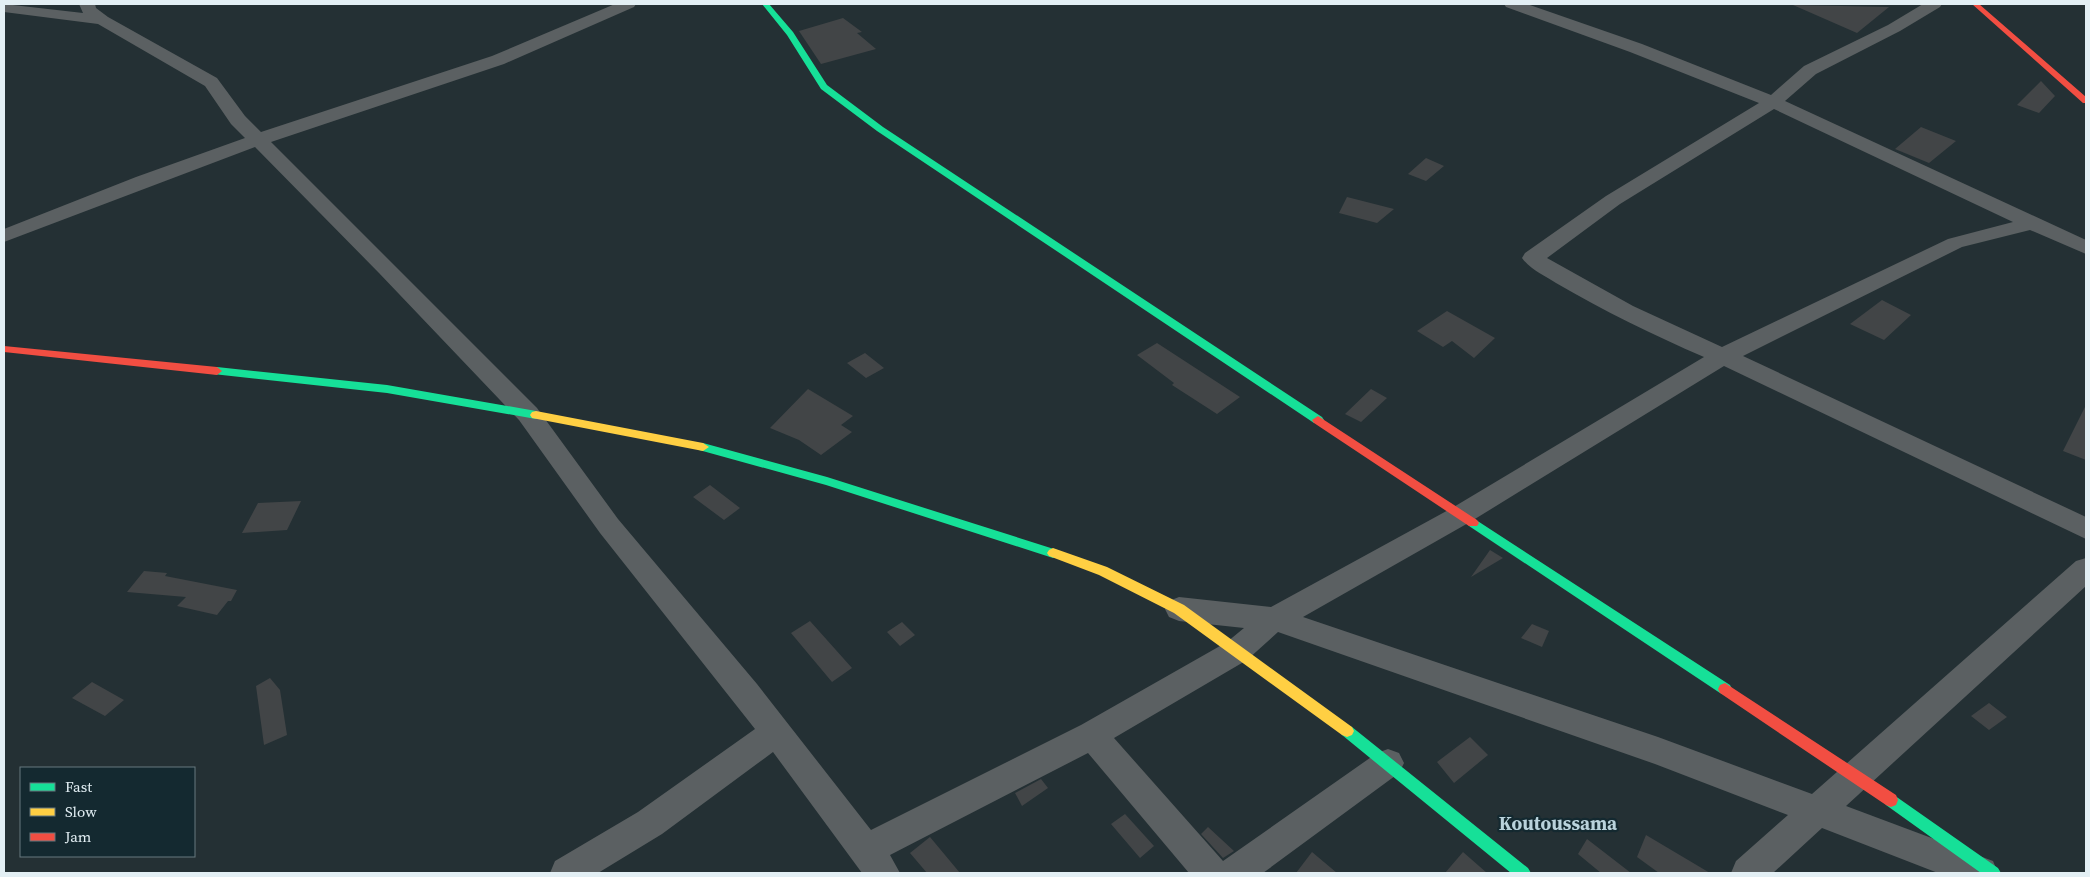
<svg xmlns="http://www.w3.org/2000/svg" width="2090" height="877" font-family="'Source Serif 4',serif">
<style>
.building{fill:#424547}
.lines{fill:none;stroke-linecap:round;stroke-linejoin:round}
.street{fill:#5b6062;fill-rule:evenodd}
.fast{fill:#16e098;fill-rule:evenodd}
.slow{fill:#ffcf43;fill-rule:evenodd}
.jam{fill:#f24e42;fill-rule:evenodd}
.labels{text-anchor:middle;stroke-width:4.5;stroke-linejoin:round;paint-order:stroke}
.near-quarter-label{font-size:19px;font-weight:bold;fill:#bad3dc;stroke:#142930}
</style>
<rect width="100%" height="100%" fill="#243034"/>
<path class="building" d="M1793 5 1889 7 1857 33Z
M843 18 862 32 857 33 876 49 821 64 799 31Z
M2041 81 2055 96 2039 113 2017 105Z
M1921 127 1956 141 1929 163 1895 149Z
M1426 158 1444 166 1426 181 1408 174Z
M1347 197 1394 209 1377 223 1339 213Z
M1882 300 1911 315 1884 340 1850 324Z
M1447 311 1495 338 1474 358 1452 341 1443 347 1417 331Z
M1157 343 1240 397 1217 414 1172 385 1174 383 1137 355Z
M865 353 884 368 866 378 847 363Z
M808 389 853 416 841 425 852 432 821 455 799 440 770 428Z
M1371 389 1387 398 1361 422 1345 414Z
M2086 405V460L2063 451Z
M710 485 740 508 724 520 693 497Z
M301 501 287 530 242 533 258 503Z
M1490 550 1503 558 1471 577Z
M144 571 167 573 165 576 237 590 231 601H228L217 615 177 606 186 597 127 592Z
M810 621 852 668 832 682 791 633Z
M902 622 915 635 900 646 887 632Z
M1532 624 1549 631 1542 647 1521 638Z
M270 678 280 690 287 735 264 745 256 686Z
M92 682 124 700 105 716 72 698Z
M1989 703 2007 717 1989 730 1971 716Z
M1470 737 1488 755 1454 783 1437 762Z
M1041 779 1048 788 1022 806 1015 793Z
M1125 814 1154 846 1140 858 1111 824Z
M1208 827 1234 851 1223 858 1201 834Z
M1646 835 1710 873H1659L1637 857Z
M930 837 960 873H927L910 853Z
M1587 839 1631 873H1601L1578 854Z
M1312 852 1337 873H1296Z
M1463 852 1487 873H1445Z"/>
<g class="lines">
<path class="street" d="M4 4 83 13 79 4H95L96 8 108 17 217 78 245 116 261 132 492 56 615 4H636L634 7 504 64 271 142 537 408 618 519 757 684 871 830 1081 725 1227 642 1244 628 1179 621 1169 617 1165 609 1169 601 1179 597 1271 607 1452 508 1704 357C1653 335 1604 311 1556 283 1545 276 1530 269 1522 258L1525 253 1606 196 1759 103 1630 52 1506 7 1504 4H1527L1642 44 1771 95 1804 66 1888 25 1923 4H1942L1940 7 1900 31 1816 74 1785 101 2086 240V254L2030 230 1962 247 1743 356 2086 517V539L1724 366 1470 522 1303 617 1658 737 1812 794 2076 561 2086 558V586L1846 806 1993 861 1998 873H1938L1822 828 1773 873H1731L1736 861 1788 815 1655 764 1278 632 1247 660 1114 738 1223 861 1377 753 1388 749 1399 753 1404 763 1399 773 1263 873H1189L1088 753 890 855 900 873H862L773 752 662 834 598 873H550L555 861 638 812 755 729 600 533 519 420 379 273 255 147 4 242V229L136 177 245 138 231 124 205 86 98 24 4 12ZM1774 109 2013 222 1948 239 1722 347 1633 306 1547 258 1620 204Z"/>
<path class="fast" d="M762 4H769L793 32 827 85 883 127 1322 417 1324 420 1322 423H1314L877 131 821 89 787 35Z
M217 367 387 385 536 411 542 415 536 419 387 393 213 374 212 371Z
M703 443 827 477 1057 550 1059 553 1057 556 1053 558 826 485 699 450 697 447Z
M1473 518 1730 685 1732 689 1730 693 1725 695 1720 693 1469 526 1467 523 1469 520Z
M1347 725 1352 727 1528 868 1531 873H1511L1342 735 1340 731 1342 727Z
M1891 793 1998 868 2001 873H1981L1886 805 1884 800 1886 795Z"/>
<path class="slow" d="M536 411 703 443 709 447 703 451 532 418 530 415 532 412Z
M1053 548 1107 567 1184 605 1352 727 1354 731 1352 735 1347 737 1342 735 1174 613 1099 575 1049 556 1047 553 1049 550Z"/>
<path class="jam" d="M1972 4H1979L2086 97V103H2083Z
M4 346 217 367 222 371 217 375 4 352Z
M1318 416 1477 520 1479 523 1477 526H1469L1314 423 1312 420Z
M1725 683 1896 795 1898 800 1896 805 1891 807 1886 805 1720 693 1718 689 1720 685Z"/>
</g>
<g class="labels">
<g class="near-quarter-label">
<text x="1558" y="830">Koutoussama</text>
</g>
</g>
<rect width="2090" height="877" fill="none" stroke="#e3eff4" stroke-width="10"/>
<rect x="20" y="767" width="175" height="90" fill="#142930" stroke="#67787e"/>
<rect x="30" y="783" width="25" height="8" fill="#16e098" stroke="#67787e"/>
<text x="65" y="792" font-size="15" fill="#e3eff4">Fast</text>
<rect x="30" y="808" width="25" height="8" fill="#ffcf43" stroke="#67787e"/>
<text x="65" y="817" font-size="15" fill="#e3eff4">Slow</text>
<rect x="30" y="833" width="25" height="8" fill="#f24e42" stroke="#67787e"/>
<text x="65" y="842" font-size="15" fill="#e3eff4">Jam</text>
</svg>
